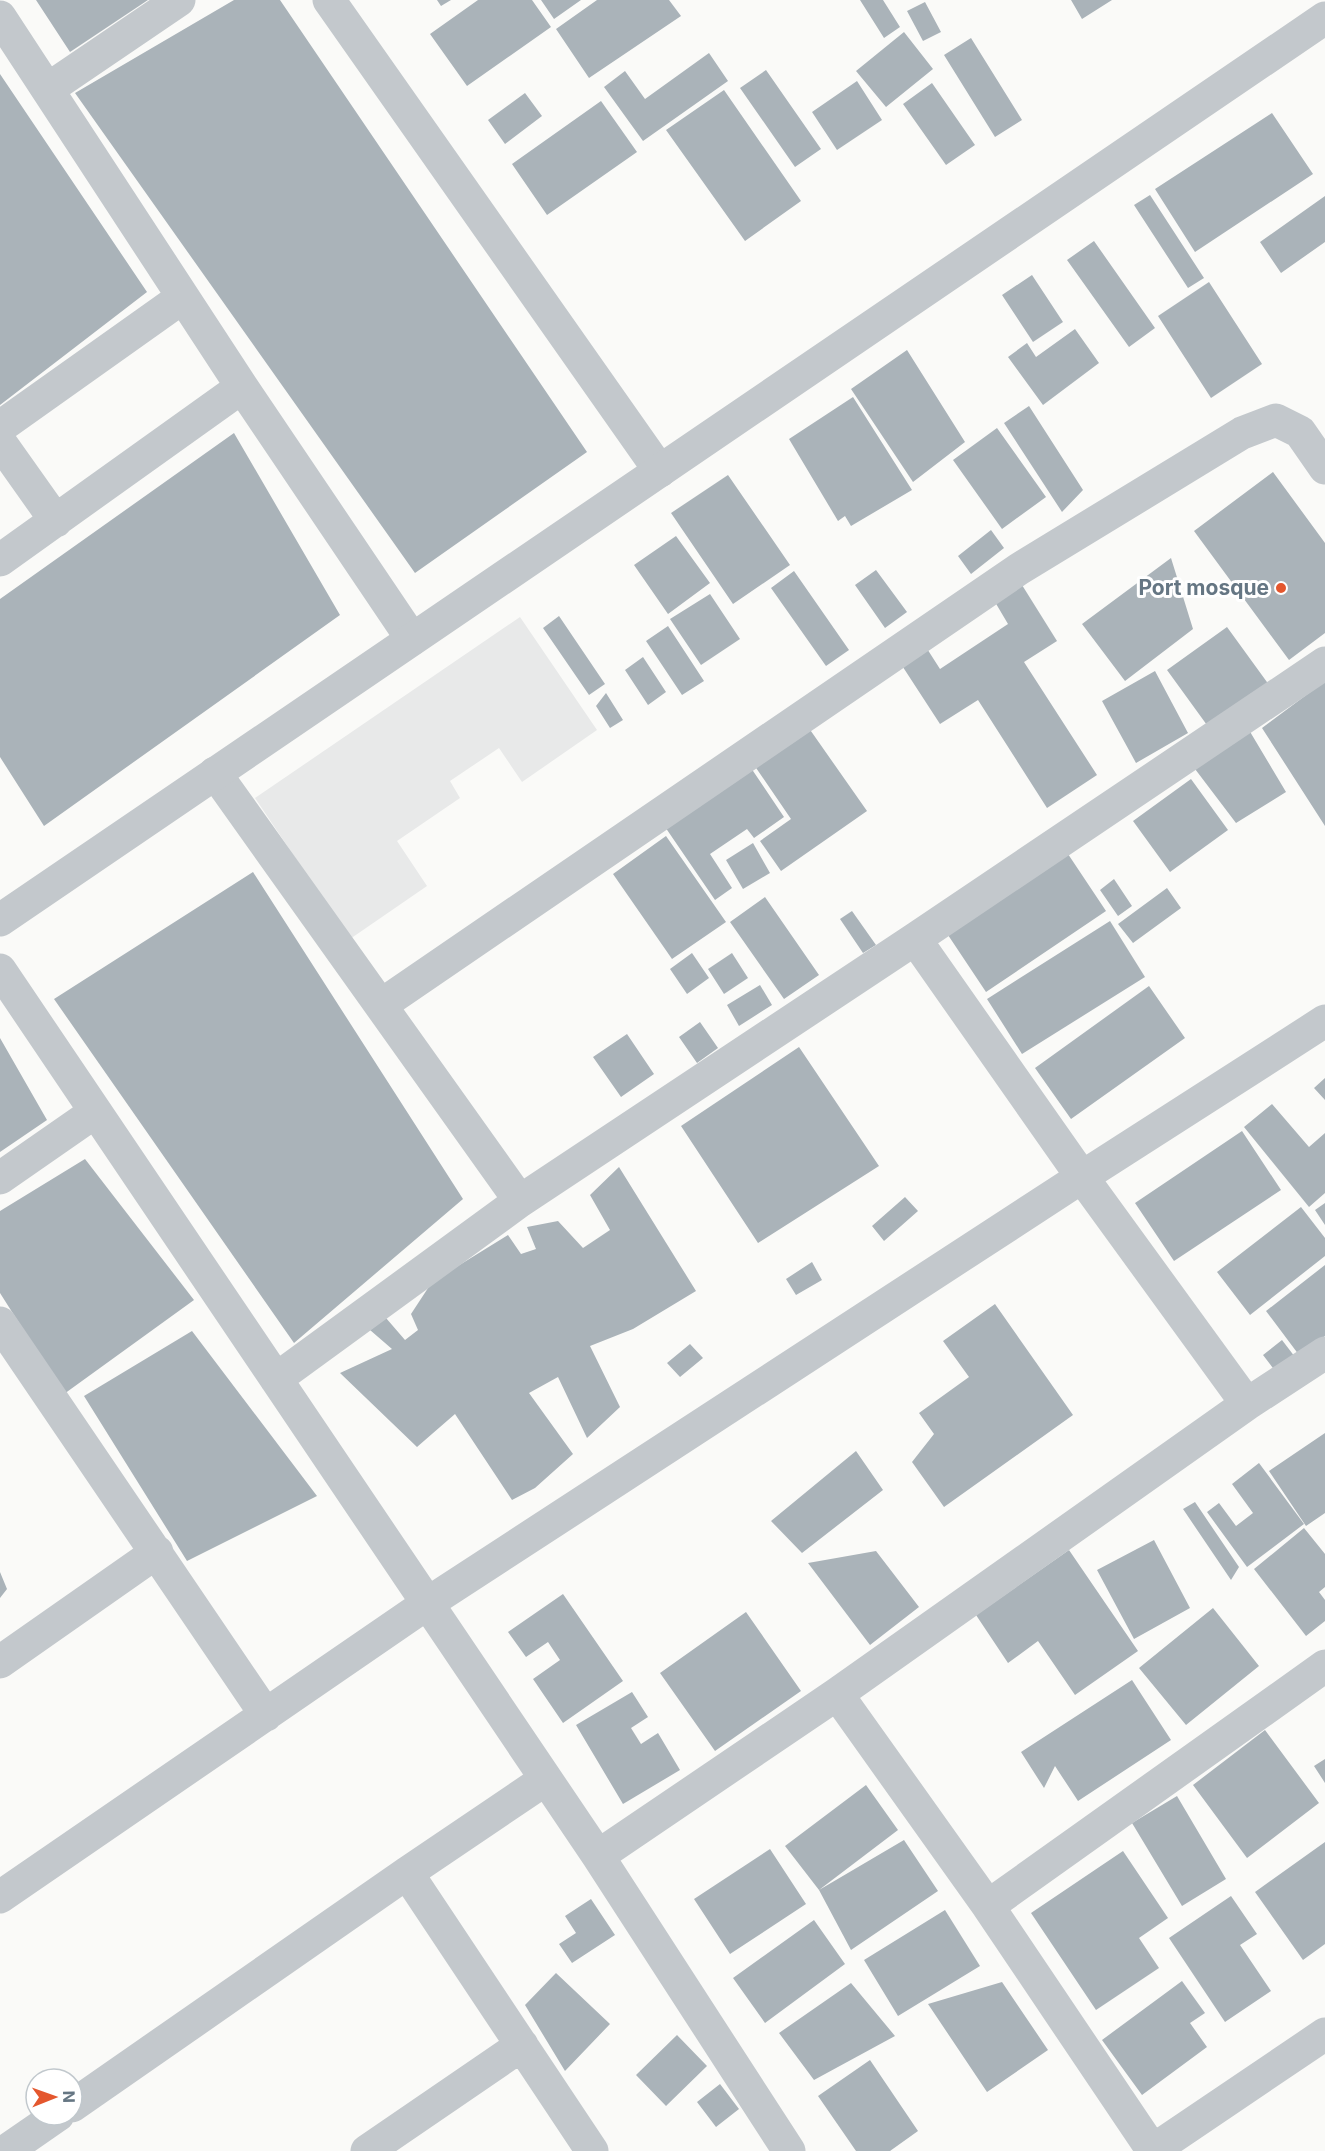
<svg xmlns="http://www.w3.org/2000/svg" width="1325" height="2151" font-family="Inter,sans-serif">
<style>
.built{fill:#e8e9e9}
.building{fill:#aab3b9}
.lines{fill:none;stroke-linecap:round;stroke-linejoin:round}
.minor{stroke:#c3c8cc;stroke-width:33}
.tertiary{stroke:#c3c8cc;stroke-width:33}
.poi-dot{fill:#e4572e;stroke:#fff;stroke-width:2}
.labels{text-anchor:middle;stroke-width:6;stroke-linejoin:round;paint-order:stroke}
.poi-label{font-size:21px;font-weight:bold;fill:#657683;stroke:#fff;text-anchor:end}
</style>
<rect width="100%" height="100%" fill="#fafaf8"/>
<path class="built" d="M520 617 597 730 522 782 499 748 450 781 460 798 397 841 427 886 350 939 255 798Z"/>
<path class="building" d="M36 0H148L70 52Z
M234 0H280L587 452 415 573 75 93Z
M437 0H451L441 6Z
M478 0H532L551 27 467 86 430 34Z
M541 0H581L554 19Z
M597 0H669L681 16 589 78 556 29Z
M860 0H883L900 27 884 38Z
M1071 0H1112L1082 19Z
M925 2 941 32 923 41 907 11Z
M904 32 933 69 886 107 856 71Z
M971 38 1022 120 995 137 944 55Z
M709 53 728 81 643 141 604 87 625 71 645 99Z
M766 70 821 149 795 167 740 88Z
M0 74 147 292 0 405Z
M857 81 882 120 837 150 812 112Z
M932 83 975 145 946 165 903 104Z
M724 90 801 201 745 241 666 130Z
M525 93 542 116 505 144 488 120Z
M601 101 637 152 547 215 512 164Z
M1272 113 1313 174 1195 252 1155 189Z
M1150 195 1204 278 1188 288 1134 205Z
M1325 196V242L1281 273 1260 242Z
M1094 241 1155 328 1129 347 1067 260Z
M1032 275 1063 322 1033 342 1002 295Z
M1209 282 1262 364 1211 398 1158 316Z
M1075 329 1099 363 1043 405 1008 357 1027 343 1036 357Z
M907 350 965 442 913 482 851 389Z
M853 397 912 490 851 526 845 516 838 521 789 439Z
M1029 406 1083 490 1062 512 1004 423Z
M997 428 1046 497 1002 529 953 460Z
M234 433 340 615 44 826 0 757V599Z
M1273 472 1325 543V633L1289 660 1194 531Z
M728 475 790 565 733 604 671 513Z
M991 530 1004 548 971 574 958 556Z
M676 536 710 583 668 614 634 565Z
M1171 558 1193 629 1125 681 1082 624Z
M876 570 907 612 885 628 855 585Z
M794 571 849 650 826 666 771 588Z
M1022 585 1057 641 1024 662 1097 775 1047 808 978 700 940 724 899 661 924 644 940 669 1008 624 995 602Z
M710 594 740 639 701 665 670 619Z
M559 616 605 684 589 695 543 628Z
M668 626 704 681 682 695 646 641Z
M1227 627 1272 689 1212 732 1167 670Z
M643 657 666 692 648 705 625 670Z
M1155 671 1188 733 1136 763 1102 701Z
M1325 681V826L1262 728Z
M606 693 623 720 610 728 596 706Z
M806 724 867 811 781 871 760 841 791 819 752 762Z
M1249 730 1286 792 1236 823 1192 765Z
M747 762 784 817 754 838 747 829 710 854 732 888 715 900 661 821Z
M1191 779 1228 830 1170 872 1133 821Z
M666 836 726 922 672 959 613 874Z
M753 843 770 873 743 889 726 860Z
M1068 854 1106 911 986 992 948 935Z
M253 872 463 1199 294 1343 54 999Z
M1114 879 1132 906 1118 916 1100 890Z
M1167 888 1181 908 1133 943 1118 924Z
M765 897 819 975 784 999 730 922Z
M852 911 876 945 863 953 840 919Z
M1110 921 1145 977 1022 1054 987 999Z
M692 953 709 978 687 994 670 969Z
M732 953 748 978 724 994 708 969Z
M760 985 772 1005 739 1026 727 1005Z
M1149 986 1185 1038 1071 1119 1035 1068Z
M700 1022 718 1048 697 1063 679 1037Z
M627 1034 654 1074 621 1097 593 1057Z
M0 1038 47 1120 0 1152Z
M799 1047 879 1166 758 1243 681 1126Z
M1325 1078V1100L1314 1088Z
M1272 1104 1309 1147 1325 1133V1193L1309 1207 1244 1127Z
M1242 1131 1281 1190 1174 1261 1135 1203Z
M85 1159 194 1300 64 1394 0 1293V1211Z
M619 1167 696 1291 633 1329 590 1346 620 1407 587 1438 558 1377 529 1393 573 1454 535 1488 512 1500 455 1414 417 1447 340 1373 392 1349 370 1330 386 1318 405 1340 418 1330 411 1314 432 1282 508 1235 521 1254 536 1249 527 1227 558 1221 583 1248 610 1230 590 1195Z
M905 1197 918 1211 884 1241 872 1226Z
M1325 1203V1225L1315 1210Z
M1301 1207 1325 1238V1256L1250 1315 1217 1272Z
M812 1262 822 1280 796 1295 786 1279Z
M1325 1265V1336L1299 1355 1266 1311Z
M995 1304 1073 1415 944 1507 912 1462 934 1434 919 1413 969 1377 943 1341Z
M192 1331 317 1496 187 1561 84 1396Z
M1282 1340 1295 1357 1276 1372 1263 1355Z
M690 1344 703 1358 680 1377 667 1363Z
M1325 1433V1513L1306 1526 1269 1471Z
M856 1451 883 1490 802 1553 771 1521Z
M1259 1463 1304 1524 1247 1567 1207 1512 1219 1503 1236 1526 1253 1513 1232 1484Z
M1195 1502 1239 1567 1231 1580 1183 1509Z
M1304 1528 1325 1554V1587L1319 1592 1325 1600V1621L1306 1636 1254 1569Z
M1154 1540 1190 1608 1134 1639 1097 1570Z
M1069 1550 1138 1651 1075 1695 1038 1641 1008 1663 976 1615Z
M876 1551 919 1607 870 1645 808 1563Z
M0 1572 7 1589 0 1598Z
M563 1594 623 1681 563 1723 533 1679 560 1660 548 1642 526 1657 508 1632Z
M1213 1608 1259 1666 1186 1725 1139 1668Z
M746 1612 801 1691 715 1751 660 1673Z
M1132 1680 1171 1740 1078 1801 1055 1766 1044 1788 1021 1752Z
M632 1692 648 1717 631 1728 641 1744 658 1733 680 1770 623 1804 576 1725Z
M1265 1730 1319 1803 1247 1858 1193 1785Z
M1325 1759V1783L1314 1766Z
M866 1785 898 1830 819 1890 904 1840 938 1891 851 1950 819 1890 785 1846Z
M1177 1796 1226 1879 1182 1906 1132 1823Z
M1325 1842V1944L1303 1960 1255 1892Z
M770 1849 806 1904 730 1954 694 1899Z
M1123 1851 1168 1918 1139 1938 1159 1968 1096 2010 1031 1913Z
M1231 1896 1257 1934 1240 1945 1271 1991 1225 2022 1169 1938Z
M591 1899 615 1935 572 1963 559 1944 576 1933 565 1916Z
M945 1910 980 1966 898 2016 864 1960Z
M814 1920 845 1964 765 2023 733 1978Z
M556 1973 610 2024 565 2071 525 2005Z
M1182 1981 1205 2013 1190 2023 1207 2047 1142 2095 1102 2040Z
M1002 1982 1048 2050 987 2092 928 2004Z
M851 1983 895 2036 814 2080 779 2033Z
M677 2035 707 2066 666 2106 636 2075Z
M870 2060 918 2131 890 2151H856L818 2096Z
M720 2084 739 2109 716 2127 697 2102Z"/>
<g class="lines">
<path class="minor" d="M329 0 660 471
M0 17 242 387 412 639
M48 89 179 0
M0 427 183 297
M0 442 56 521
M0 560 242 387
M215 773 520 1201
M915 939 1082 1177 1247 1404
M0 970 598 1856 789 2151
M381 1005 1019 569 1242 433 1276 420 1300 432 1325 468
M0 1178 95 1112
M0 1323 266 1715
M276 1379 520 1201 915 939 1325 663
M0 1662 157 1552
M837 1694 988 1906 1153 2151
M598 1856 837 1694 1247 1404 1325 1353
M407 1873 592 2151
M0 1897 428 1603 1082 1177 1325 1021
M988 1906 1325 1666
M72 2106 407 1873 546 1779
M6 2151 58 2115
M367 2151 522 2045
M1152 2151 1325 2034"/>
<path class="tertiary" d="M0 920 1325 18"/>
</g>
<circle class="poi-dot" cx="1281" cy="588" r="6"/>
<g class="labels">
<g class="poi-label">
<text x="1269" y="595">Port mosque</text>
</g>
</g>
<g transform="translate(54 2097) rotate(89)"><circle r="28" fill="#ffffff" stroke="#c1c8cd" stroke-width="1.5"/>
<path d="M0-4.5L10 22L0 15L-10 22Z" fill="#e4572e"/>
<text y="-9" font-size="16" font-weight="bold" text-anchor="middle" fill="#657683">N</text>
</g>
</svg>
